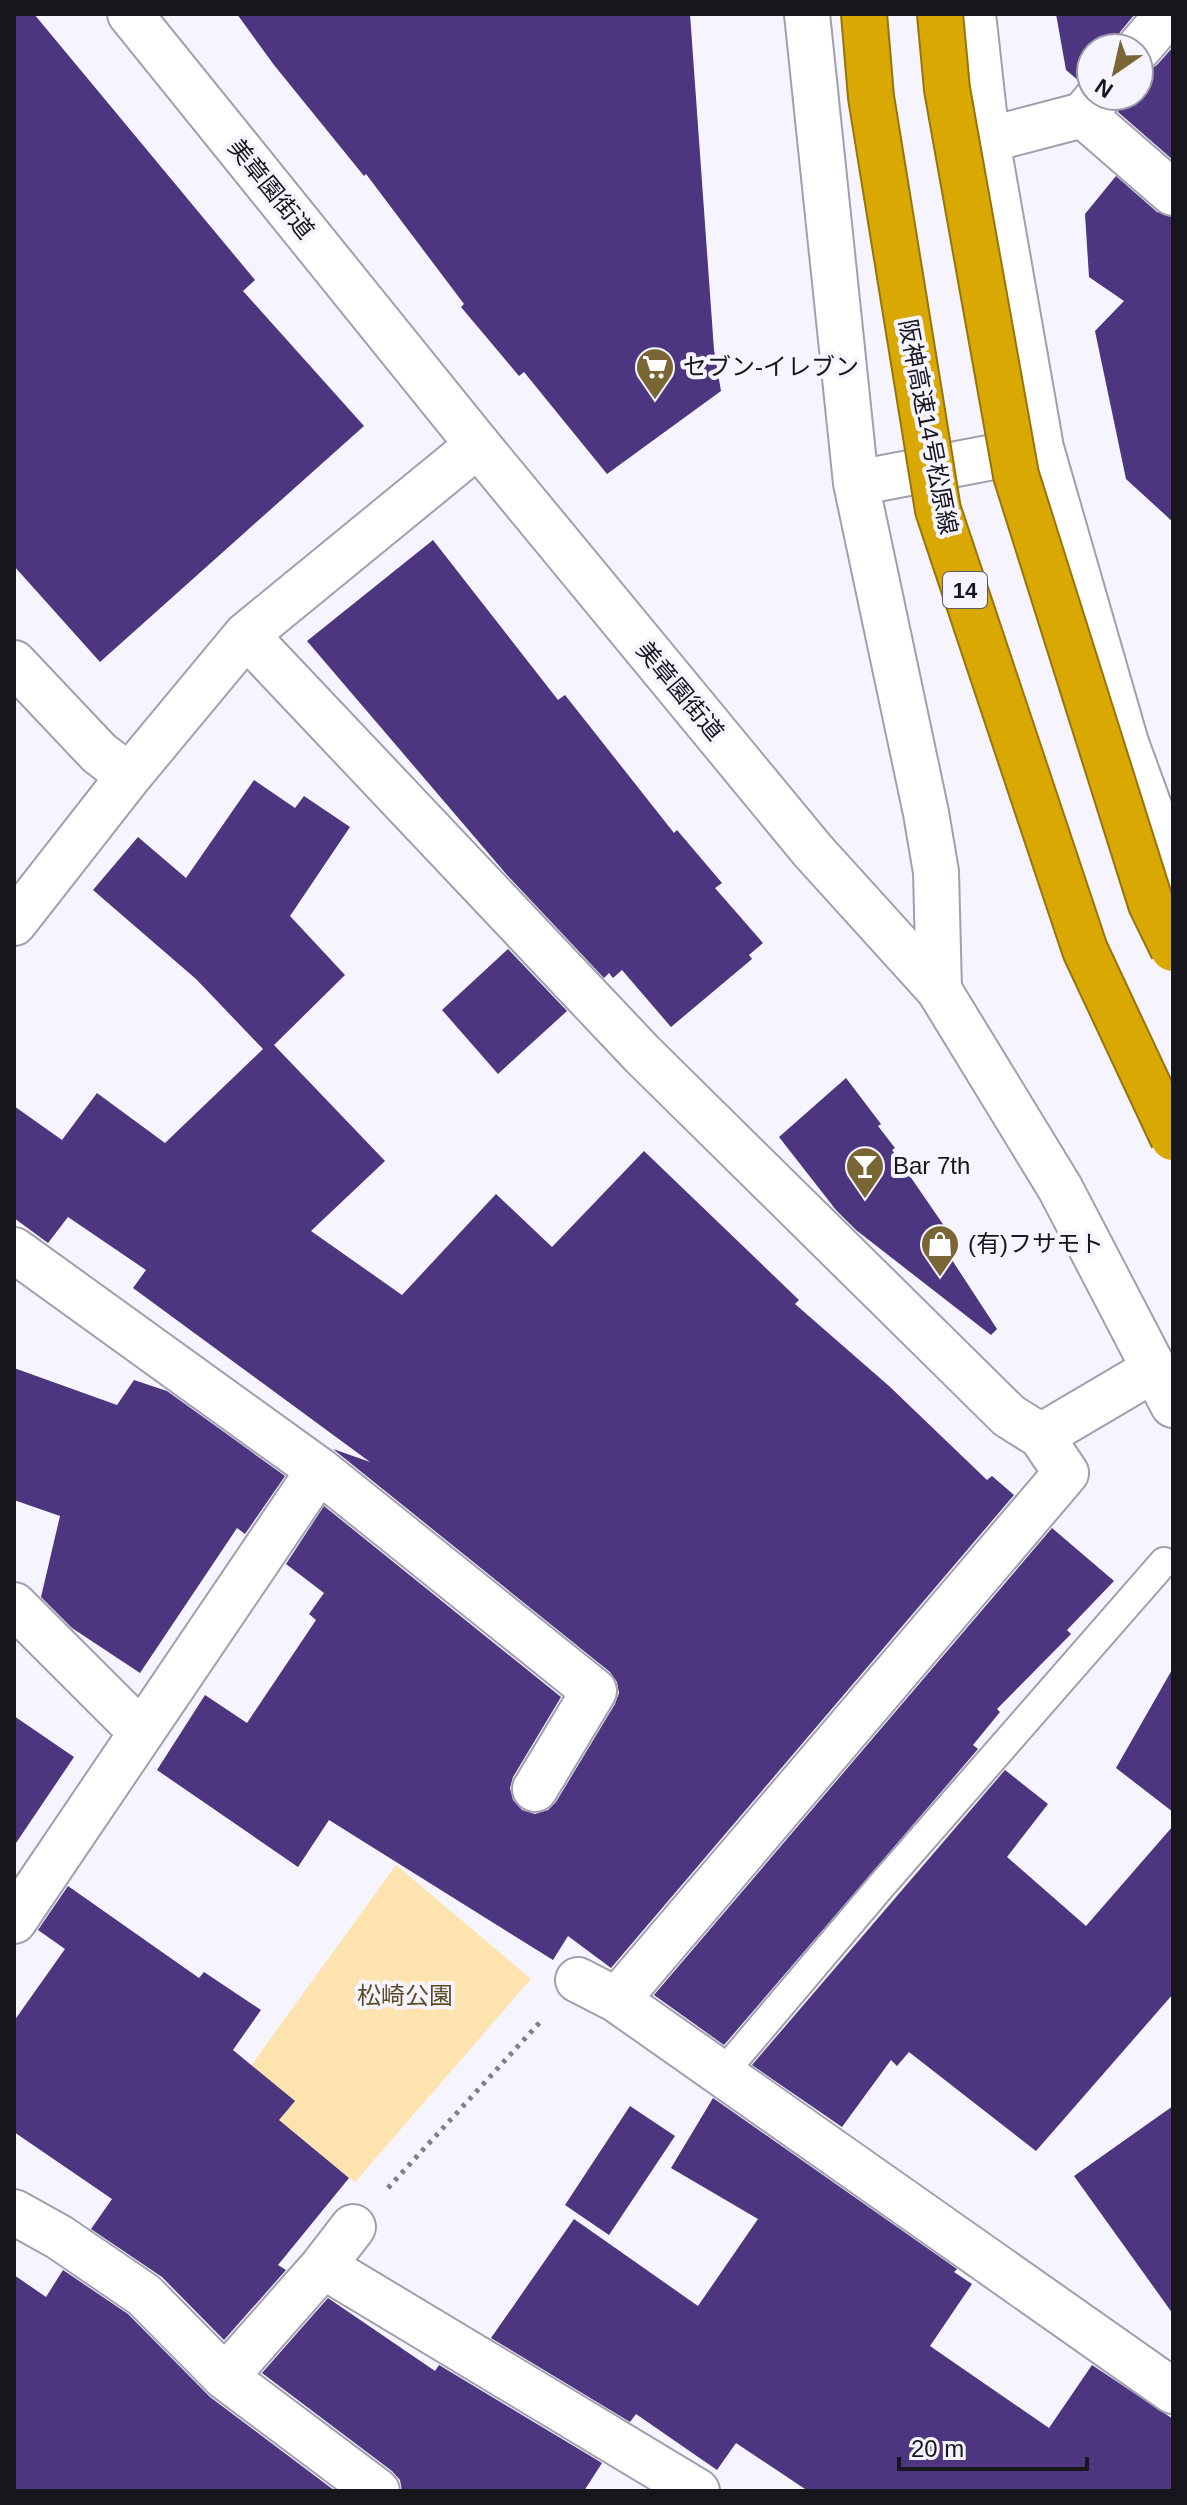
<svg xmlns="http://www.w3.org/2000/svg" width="1187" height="2505" font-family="Helvetica,'Noto Sans JP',sans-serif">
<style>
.green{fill:#fde4ae}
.building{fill:#4b367f}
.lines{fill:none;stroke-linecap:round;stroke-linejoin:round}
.service-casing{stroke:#a19fae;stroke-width:32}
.minor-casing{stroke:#a19fae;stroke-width:48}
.tertiary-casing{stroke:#a19fae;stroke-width:48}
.path{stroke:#807f87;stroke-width:5;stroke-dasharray:4 6;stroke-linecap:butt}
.service{stroke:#fff;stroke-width:28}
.minor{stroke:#fff;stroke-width:44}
.tertiary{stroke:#fff;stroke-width:44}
.motorway-bridge-casing{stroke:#96750c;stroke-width:48;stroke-linecap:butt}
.motorway-bridge{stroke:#daa803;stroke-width:44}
.labels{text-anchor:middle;stroke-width:8;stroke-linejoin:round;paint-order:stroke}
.shield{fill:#f6f4fe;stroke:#5a5960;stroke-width:2}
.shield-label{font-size:22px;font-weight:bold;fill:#17161c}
.street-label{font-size:24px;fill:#17161c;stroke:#f6f4fe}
.poi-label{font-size:24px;fill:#17161c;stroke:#f6f4fe;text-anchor:start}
.park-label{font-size:24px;fill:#5c4b25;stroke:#f6f4fe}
</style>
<rect width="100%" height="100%" fill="#f6f4fe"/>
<path class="green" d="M396 1865 531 1979 355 2182 234 2089Z"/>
<path class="building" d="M14 14H34L255 280 243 291 364 426 100 662 14 566Z
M237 14H690L714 350 721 391 607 474 524 372 519 376 461 307 464 304 366 174 364 176 274 65Z
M1056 14H1135L1120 32 1115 48H1091V72L1079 81 1066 70Z
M1173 47V160L1118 112 1123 96H1139V72L1148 71 1157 65Z
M1116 176 1157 212 1173 217V522L1126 479 1095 331 1124 301 1089 277 1085 214Z
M433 540 558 700 565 695 674 833 677 830 722 883 715 888 763 943 749 955 752 959 671 1027 622 970 613 978 609 973 604 978 507 875 307 641Z
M254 780 295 808 304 796 350 827 290 916 345 975 274 1045 385 1161 311 1231 402 1295 496 1194 552 1247 644 1151 799 1300 795 1304 889 1386 987 1480 992 1476 1014 1495 611 1968 568 1936 553 1960 329 1820 298 1867 157 1770 205 1695 247 1723 316 1620 309 1614 324 1593 286 1564 324 1506 561 1697 513 1777 510 1788 513 1800 522 1810 535 1814 548 1810 556 1802 615 1704 619 1693 617 1682 610 1672 333 1449 370 1462 133 1288 146 1270 68 1217 48 1243 14 1218V1106L62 1140 97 1093 165 1143 263 1049 196 979 93 890 138 837 186 878Z
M508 949 567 1011 498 1074 442 1010Z
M846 1078 881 1124 878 1126 895 1148 892 1150 949 1233 939 1240 997 1329 991 1335 856 1230 836 1210 779 1137Z
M14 1368 117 1405 134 1380 167 1391 285 1476 245 1534 237 1528 140 1673 72 1628 41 1597 60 1516 14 1500Z
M1052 1528 1114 1581 1067 1630 1071 1634 997 1709 1000 1712 973 1745 978 1749 724 2045 654 1995Z
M1173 1668V1812L1116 1768Z
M14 1716 74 1757 14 1846Z
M1005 1770 1048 1804 1007 1857 1086 1926 1173 1826V1994L1036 2151 909 2052 897 2066 891 2060 842 2127 752 2065Z
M68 1886 199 1978 204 1972 261 2010 233 2050 295 2101 279 2120 349 2178 278 2265 286 2270 224 2340 162 2277 91 2229 112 2199 14 2132V2021L65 1949 38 1930Z
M713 2098 957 2269 954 2272 972 2284 930 2346 1049 2428 1092 2365 1173 2419V2491H808L736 2443 717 2470 636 2414 630 2422 491 2338 574 2219 698 2306 758 2219 671 2168Z
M630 2106 675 2136 609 2235 565 2205Z
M1173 2106V2314L1074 2176Z
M63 2270 128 2314 210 2397 335 2491H14V2275L46 2297Z
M328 2298 435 2371 439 2365 602 2463 584 2491H402L400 2480 392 2471 262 2373Z"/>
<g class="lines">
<g class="service-casing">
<path id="service" d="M722 2074 882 1885 1164 1562"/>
</g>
<g class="minor-casing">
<path id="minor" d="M807 14 856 483 926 813 936 872 939 990
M973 14 987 140 1041 448 1126 743 1173 872
M1139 48 1168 14
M1083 115 1173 193
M987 140 1083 115 1099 96
M856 483 1041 448
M246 635 642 1054 1009 1416 1041 1436 1066 1473 617 2000
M14 663 99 753 129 776
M14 923 129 776 246 635 478 445
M14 1250 319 1470 594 1691 535 1789
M1041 1436 1153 1370
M14 1605 141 1732
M14 1921 319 1470
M578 1980 617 2000 1173 2391
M14 2212 59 2237 144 2295 225 2377 377 2491
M323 2266 697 2491
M225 2377 323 2266 353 2227"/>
</g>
<g class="tertiary-casing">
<path id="tertiary" d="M130 14 478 445 813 851 939 990 1060 1188 1173 1405"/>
</g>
<path class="path" d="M388 2188 541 2021"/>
<use href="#service" class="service"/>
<use href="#minor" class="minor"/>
<use href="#tertiary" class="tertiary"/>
<g class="motorway-bridge-casing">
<path id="motorway-bridge" d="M864 14 871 97 938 510 1085 950 1173 1138
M940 14 947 89 1016 475 1151 904 1173 949"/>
</g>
<use href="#motorway-bridge" class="motorway-bridge"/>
</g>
<defs>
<g id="supermarket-pin" transform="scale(2)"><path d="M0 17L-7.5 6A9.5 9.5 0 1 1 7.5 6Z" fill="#7a6534" stroke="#f6f4fe"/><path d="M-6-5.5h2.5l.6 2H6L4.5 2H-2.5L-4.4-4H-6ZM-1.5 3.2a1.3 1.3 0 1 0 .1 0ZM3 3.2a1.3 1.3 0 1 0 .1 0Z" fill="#fff"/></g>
<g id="bar-pin" transform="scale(2)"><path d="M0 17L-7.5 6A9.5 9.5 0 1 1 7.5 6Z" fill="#7a6534" stroke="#f6f4fe"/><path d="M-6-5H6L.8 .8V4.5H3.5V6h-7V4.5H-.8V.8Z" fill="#fff"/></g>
<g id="shop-pin" transform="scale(2)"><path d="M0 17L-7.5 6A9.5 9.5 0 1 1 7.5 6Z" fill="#7a6534" stroke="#f6f4fe"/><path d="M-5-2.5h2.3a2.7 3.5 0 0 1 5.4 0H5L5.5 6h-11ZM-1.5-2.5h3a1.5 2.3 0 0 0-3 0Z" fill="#fff"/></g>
</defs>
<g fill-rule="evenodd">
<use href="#supermarket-pin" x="655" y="367"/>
<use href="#bar-pin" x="865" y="1166"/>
<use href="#shop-pin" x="940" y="1244"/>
</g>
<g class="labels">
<rect class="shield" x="943" y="572" width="44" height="36" rx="6"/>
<g class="shield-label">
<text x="965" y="598">14</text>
</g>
<g class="street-label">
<text transform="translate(271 189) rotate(51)" y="8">美章園街道</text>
<text transform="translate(928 427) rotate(79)" y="8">阪神高速14号松原線</text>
<text transform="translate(680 691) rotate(50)" y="8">美章園街道</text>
</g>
<g class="poi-label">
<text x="683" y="375">セブン-イレブン</text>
<text x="893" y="1174">Bar 7th</text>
<text x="968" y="1252">(有)フサモト</text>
</g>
<g class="park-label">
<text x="405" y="2004">松崎公園</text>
</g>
</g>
<rect width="1187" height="2505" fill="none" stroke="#17161c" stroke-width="32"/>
<g transform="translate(1115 72) rotate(214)"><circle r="38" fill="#f6f4fe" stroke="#9d9ba4" stroke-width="2"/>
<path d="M0-6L14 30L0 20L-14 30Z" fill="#7a6534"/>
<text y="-12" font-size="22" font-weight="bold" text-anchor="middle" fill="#17161c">N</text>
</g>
<path d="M899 2457v12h188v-12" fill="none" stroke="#17161c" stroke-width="4"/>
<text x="911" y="2457" font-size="24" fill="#17161c" stroke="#f6f4fe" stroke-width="6" paint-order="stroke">20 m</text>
</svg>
